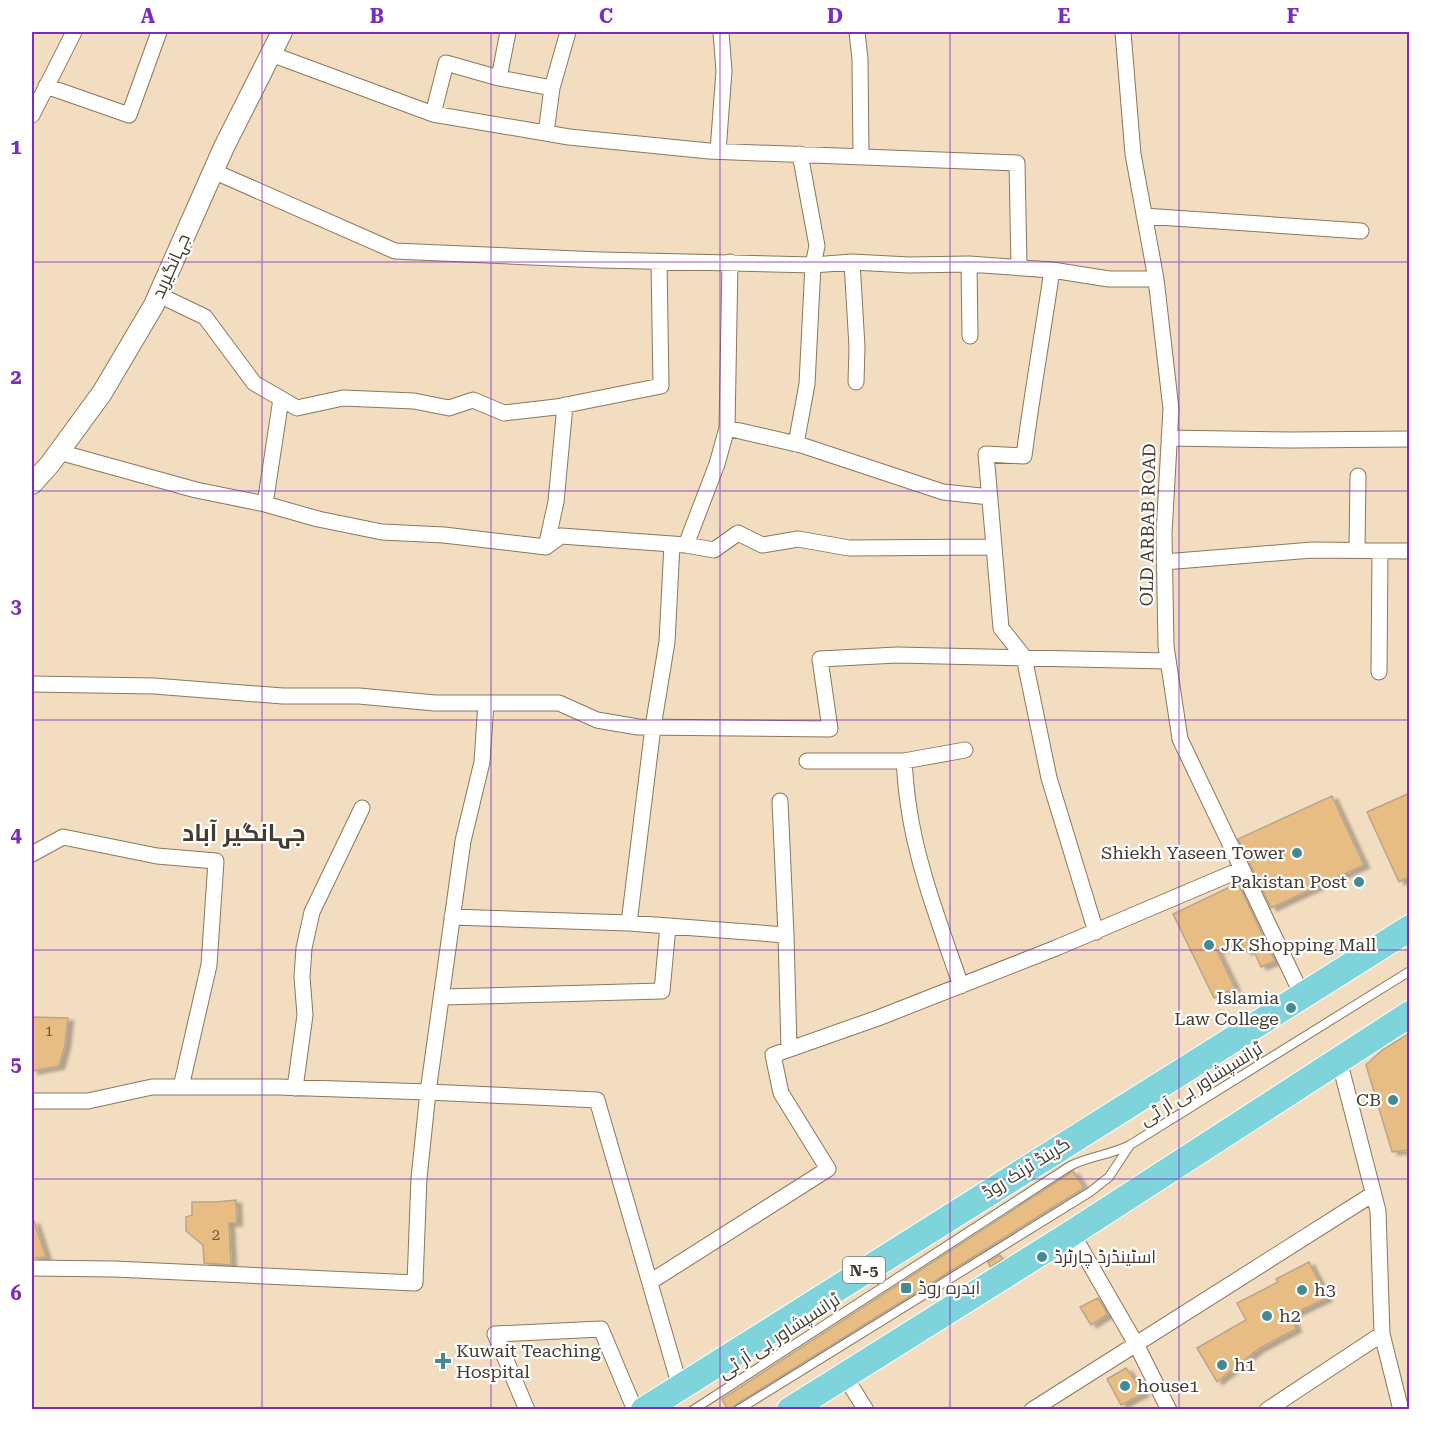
<svg xmlns="http://www.w3.org/2000/svg" width="1441" height="1441" font-family="'Roboto Serif',Cairo,serif">
<style>
.building{fill:#e7bd83;stroke:#baa58a;stroke-width:1.5;filter:url(#shadow)}
.lines{fill:none;stroke-linecap:round;stroke-linejoin:round}
.service-casing{stroke:#8a775c;stroke-width:10}
.minor-casing{stroke:#8a775c;stroke-width:17}
.tertiary-casing{stroke:#8a775c;stroke-width:22}
.trunk-casing{stroke:#fff;stroke-width:28}
.service{stroke:#fff;stroke-width:8}
.minor{stroke:#fff;stroke-width:15}
.tertiary{stroke:#fff;stroke-width:20}
.trunk{stroke:#7fd4dc;stroke-width:26}
.grid{fill:none;stroke:#7b2cbf;stroke-width:1.5;stroke-opacity:0.55}
.poi-dot{fill:#438a92;stroke:#fff;stroke-width:2}
.labels{text-anchor:middle;stroke-width:4.5;stroke-linejoin:round;paint-order:stroke}
.number-label{font-size:15px;fill:#6d5c45}
.shield{fill:#fff;stroke:#7c766e;stroke-width:1.5}
.shield-label{font-size:16px;font-weight:bold;fill:#443b30}
.street-label{font-size:18px;fill:#443b30;stroke:#fff}
.poi-label{font-size:18px;fill:#443b30;stroke:#fff;text-anchor:start}
.district-label{font-size:24px;font-weight:bold;fill:#443b30;stroke:#fff}
.neatline{fill:none;stroke:#7b2cbf;stroke-width:2}
.grid-label{font-size:20px;text-anchor:middle;font-weight:bold;fill:#7b2cbf}
</style>
<defs>
<filter id="shadow"><feDropShadow dx="5.5" dy="3" stdDeviation="1.5" flood-color="#0004"/></filter>
</defs>
<rect width="100%" height="100%" fill="#f3ddc0"/>
<path class="building" d="M1410 793V876L1399 882 1367 812Z
M1332 796 1364 865 1271 908 1238 839Z
M1238 883 1275 961 1261 967 1253 949 1246 952 1240 940 1217 951 1235 988 1214 998 1173 914Z
M32 1017 68 1018 65 1045 59 1066 32 1071Z
M1410 1033 1409 1150 1392 1152 1366 1065 1382 1050Z
M1073 1171 1084 1188 735 1405 732 1410H728L722 1399Z
M236 1200 237 1223H229L231 1265 204 1263 203 1245 186 1231V1217L192 1215V1202H215Z
M34 1221 46 1257 32 1258V1222Z
M1000 1255 1003 1259 990 1267 988 1262Z
M1309 1262 1327 1298 1291 1315 1296 1329 1260 1348 1217 1382 1197 1348 1246 1320 1237 1303 1278 1282 1276 1279Z
M1098 1298 1108 1314 1091 1325 1080 1307Z
M1126 1368 1144 1393 1121 1405 1107 1379Z"/>
<g class="lines">
<g class="service-casing">
<path id="service" d="M1130 1145 1410 971
M693 1410 1070 1166C1089 1156 1111 1155 1130 1145L1109 1177 1090 1192 738 1410"/>
</g>
<g class="minor-casing">
<path id="minor" d="M857 32 860 59 861 156
M1123 32 1133 154 1156 279 1171 409 1164 533 1166 646 1180 739 1302 995
M271 54 433 114 569 137 709 151 1017 163 1019 267
M499 78 508 32
M46 86 129 115 159 32
M552 88 568 32
M433 114 446 63 499 78 552 88 546 133
M32 115 74 32
M718 151 724 71 721 32
M213 171 395 251 600 260 813 265 852 262 909 265 969 264 1052 270 1109 279H1156
M1144 216 1361 231
M852 262 857 347 856 382
M969 264 970 336
M1052 270C1043 332 1032 394 1024 456L986 454 1001 628 1024 657 1049 778 1096 932
M159 295 205 317 254 383 297 408 343 398 414 401 449 408 473 400 504 413 556 407 661 386 659 262
M727 428 801 445 943 492 990 497
M1169 438 1292 440 1410 439
M796 444 807 384 813 265 817 246 800 154
M59 452 196 490 265 504 318 519 382 532 444 535 546 547 561 536 686 545 717 464 727 428 730 262
M265 504 281 399
M686 545 714 550 738 533 762 545 798 539 849 548 994 547
M546 547 556 502 565 405
M1357 550 1358 476
M1164 562 1312 550 1410 551
M1379 672 1380 551
M32 684 154 686 283 696H359L435 703H559L597 720 638 727 830 729 820 659 897 655 1168 661
M807 761H904L965 750
M904 761C905 774 906 789 908 802 916 864 941 927 961 986
M780 801 786 935 789 1048
M32 854 63 837 157 856 216 861 209 965 181 1087
M452 917 629 923 786 935
M629 923 653 727 667 642 672 544
M442 997 662 991 668 926
M1339 1060 1378 1211 1382 1334 1401 1410
M295 1088 305 1015 302 977 304 948 312 912 362 808
M32 1101H88L152 1087H278L428 1092 597 1100 680 1387
M1072 1233 1136 1344 1169 1410
M32 1268 114 1269 415 1283 419 1178 428 1092 463 841 482 762 486 703
M650 1282 828 1169 781 1093 773 1055 878 1018 1056 948 1242 869
M844 1375 866 1410
M527 1410 495 1334 601 1329 635 1410
M1032 1410 1373 1194
M1267 1410 1382 1334"/>
</g>
<g class="tertiary-casing">
<path id="tertiary" d="M32 484 50 464 102 393 154 305 224 147 282 32"/>
</g>
<g class="trunk-casing">
<path id="trunk" d="M644 1410 1410 928
M790 1410 1072 1233 1410 1014"/>
</g>
<use href="#service" class="service"/>
<use href="#minor" class="minor"/>
<use href="#tertiary" class="tertiary"/>
<use href="#trunk" class="trunk"/>
</g>
<path class="grid" d="M262 32V1410M491 32V1410M720 32V1410M950 32V1410M1179 32V1410M32 262H1410M32 491H1410M32 720H1410M32 950H1410M32 1179H1410"/>
<g class="poi-dot">
<circle cx="1297" cy="853" r="6"/>
<circle cx="1359" cy="882" r="6"/>
<circle cx="1209" cy="945" r="6"/>
<circle cx="1291" cy="1008" r="6"/>
<circle cx="1393" cy="1100" r="6"/>
<circle cx="1042" cy="1257" r="6"/>
<rect x="900" y="1282" width="12" height="12" rx="3"/>
<circle cx="1302" cy="1290" r="6"/>
<circle cx="1267" cy="1316" r="6"/>
<path d="M440 1352h6v6h6v6h-6v6h-6v-6h-6v-6h6z"/>
<circle cx="1222" cy="1365" r="6"/>
<circle cx="1125" cy="1386" r="6"/>
</g>
<g class="labels">
<g class="number-label">
<text x="49" y="1036">1</text>
<text x="216" y="1240">2</text>
</g>
<rect class="shield" x="843" y="1257" width="42" height="26" rx="4.5"/>
<g class="shield-label">
<text x="864" y="1276">N-5</text>
</g>
<g class="street-label">
<text transform="translate(171 266) rotate(-66)" y="6">جہانگیربد</text>
<text transform="translate(1148 525) rotate(-89)" y="6">OLD ARBAB ROAD</text>
<text transform="translate(1201 1084) rotate(-32)" y="6">ٹرانسپشاور بی آر ٹی</text>
<text transform="translate(1026 1168) rotate(-32)" y="6">گرینڈ ٹرنک روڈ</text>
<text transform="translate(779 1336) rotate(-33)" y="6">ٹرانسپشاور بی آر ٹی</text>
</g>
<g class="poi-label">
<text x="1285" y="859" text-anchor="end">Shiekh Yaseen Tower</text>
<text x="1347" y="888" text-anchor="end">Pakistan Post</text>
<text x="1221" y="951">JK Shopping Mall</text>
<text x="1279" y="1004" text-anchor="end">Islamia<tspan x="1279" dy="21">Law College</tspan></text>
<text x="1381" y="1106" text-anchor="end">CB</text>
<text x="1054" y="1263">اسٹینڈرڈ چارٹرڈ</text>
<text x="918" y="1294">ابدرہ روڈ</text>
<text x="1314" y="1296">h3</text>
<text x="1279" y="1322">h2</text>
<text x="456" y="1357">Kuwait Teaching<tspan x="456" dy="21">Hospital</tspan></text>
<text x="1234" y="1371">h1</text>
<text x="1137" y="1392">house1</text>
</g>
<g class="district-label">
<text x="244" y="841">جہانگیر آباد</text>
</g>
</g>
<rect width="1441" height="1441" fill="none" stroke="#ffffff" stroke-width="66"/>
<rect x="33" y="33" width="1375" height="1375" class="neatline"/>
<g class="grid-label">
<text x="148" y="23">A</text>
<text x="377" y="23">B</text>
<text x="606" y="23">C</text>
<text x="835" y="23">D</text>
<text x="1064" y="23">E</text>
<text x="1293" y="23">F</text>
<text x="16" y="154">1</text>
<text x="16" y="384">2</text>
<text x="16" y="613">3</text>
<text x="16" y="842">4</text>
<text x="16" y="1071">5</text>
<text x="16" y="1300">6</text>
</g>
</svg>
